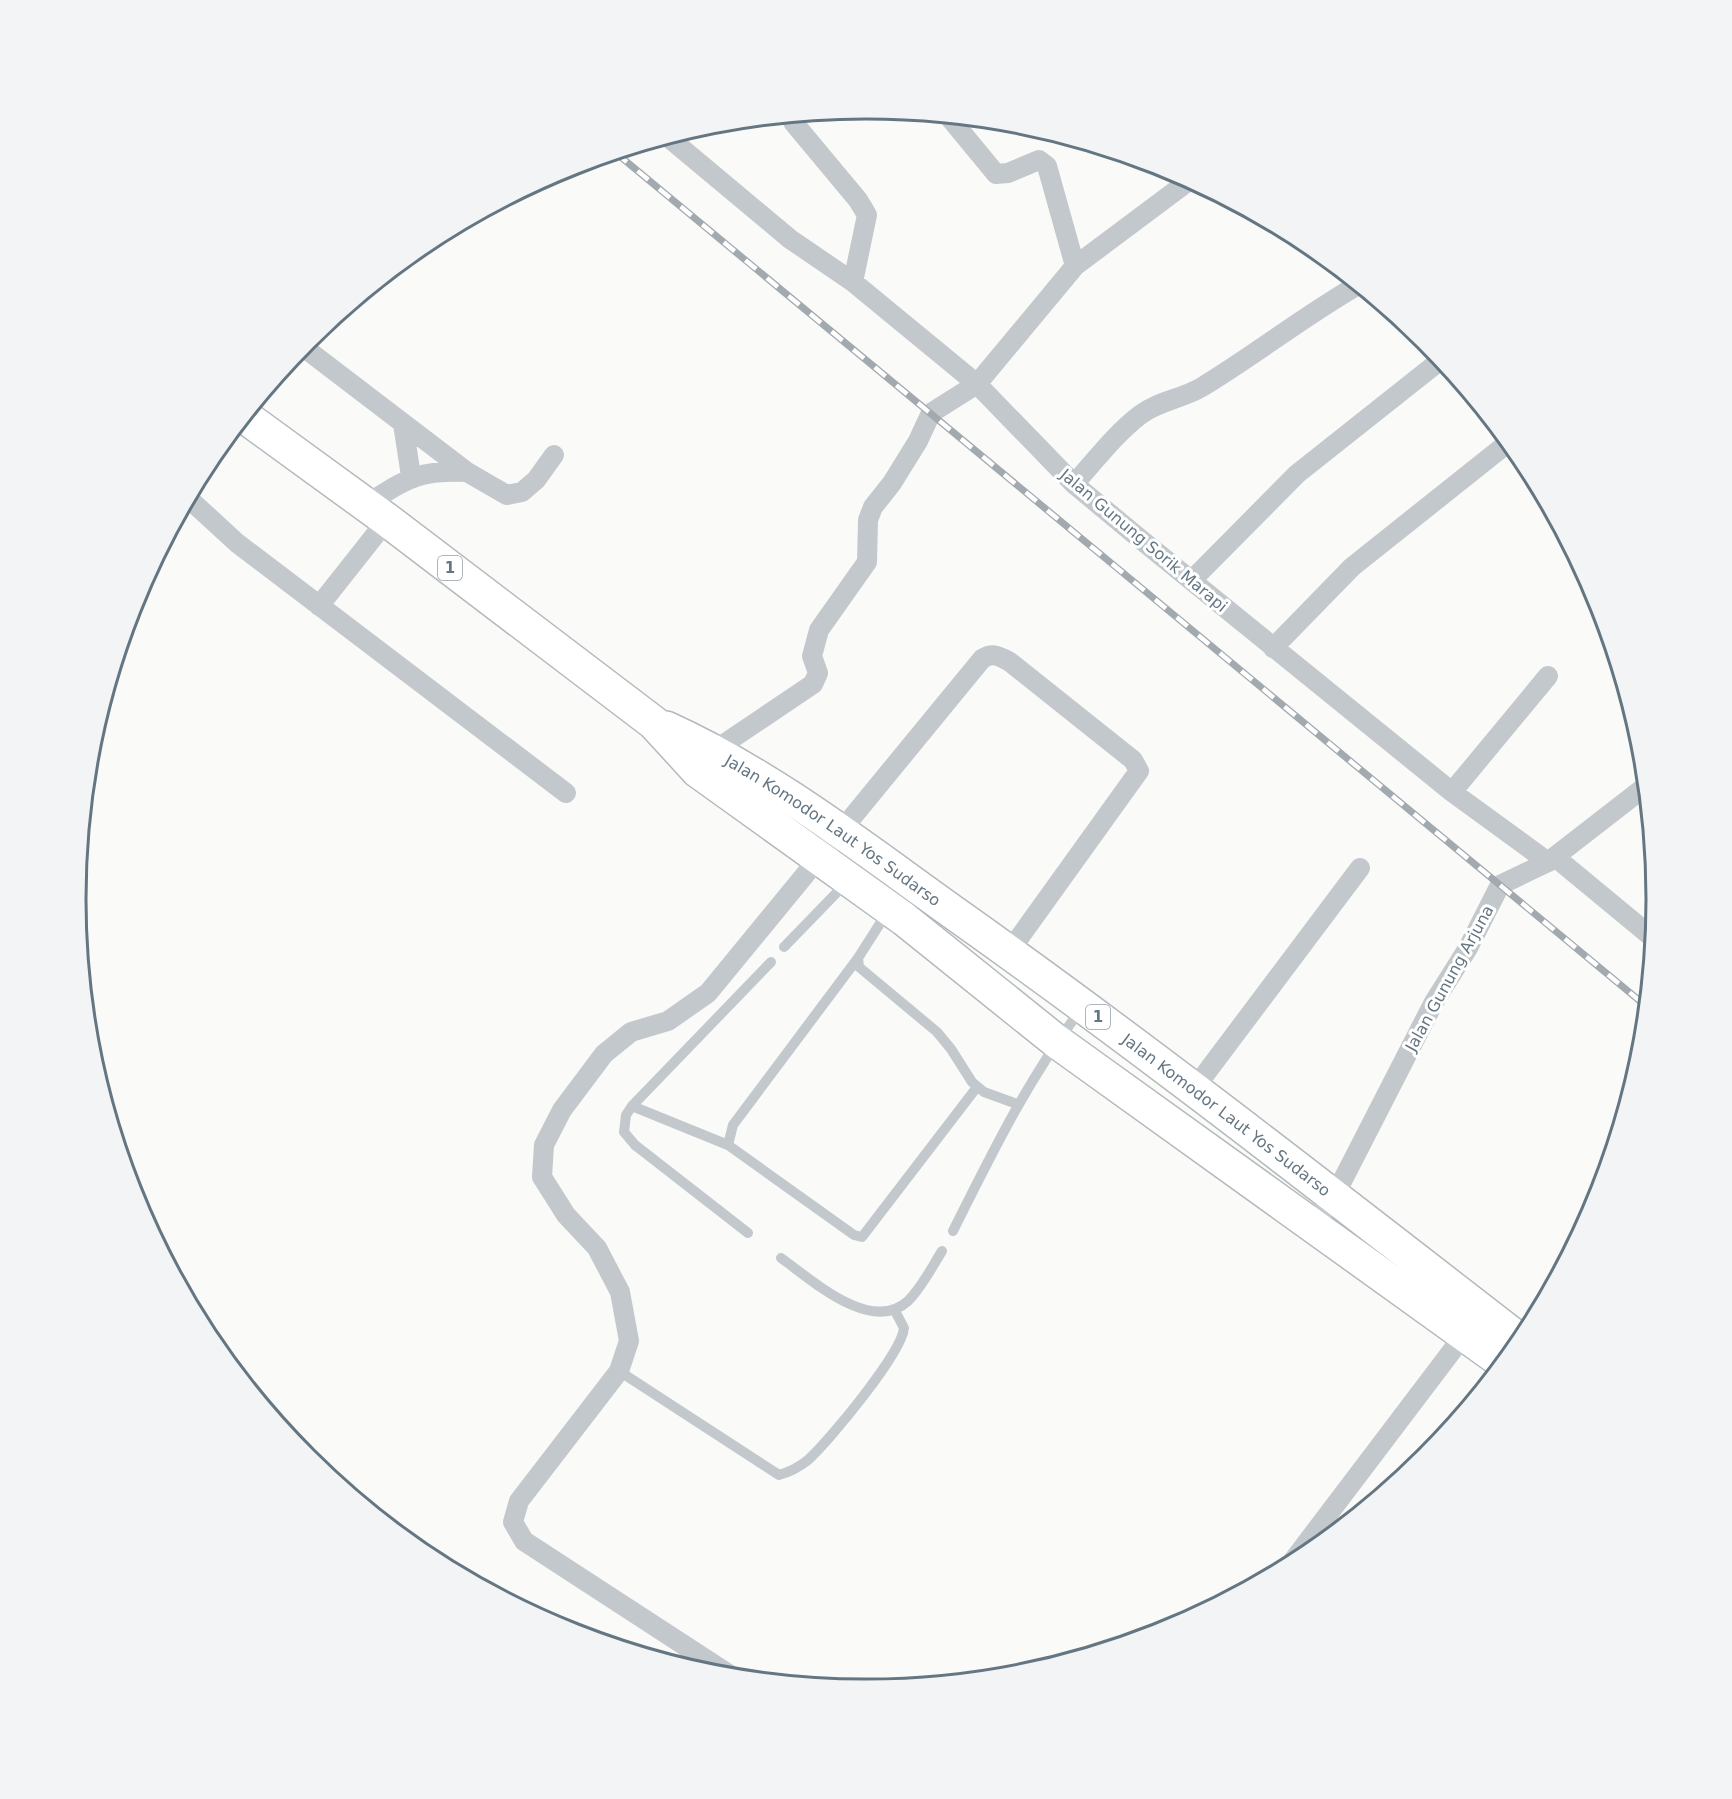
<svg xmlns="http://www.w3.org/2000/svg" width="1732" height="1799" font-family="'DejaVu Sans',sans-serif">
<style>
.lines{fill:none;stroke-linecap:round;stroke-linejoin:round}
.highway-casing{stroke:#b4b9bd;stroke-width:36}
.lane{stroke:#c3c8cc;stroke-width:10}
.street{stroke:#c3c8cc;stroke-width:20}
.highway{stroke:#fff;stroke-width:33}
.rail-casing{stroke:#a2aab0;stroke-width:7}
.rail{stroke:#fff;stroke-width:4.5;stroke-dasharray:14;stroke-linecap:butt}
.labels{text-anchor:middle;stroke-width:6;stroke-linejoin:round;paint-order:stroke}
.shield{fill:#fff;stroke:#939fa8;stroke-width:1.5}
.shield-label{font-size:15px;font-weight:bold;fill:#657683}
.street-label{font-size:16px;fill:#657683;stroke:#fff}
.rim{fill:none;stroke:#657683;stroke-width:3}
</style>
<rect width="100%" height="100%" fill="#fafaf8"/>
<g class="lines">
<g class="highway-casing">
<g id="highway">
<path d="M244 416 387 520 654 723 698 771 904 919 1056 1041 1504 1363"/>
<path id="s1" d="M666 728C774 777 868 852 964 920 1154 1055 1337 1199 1522 1342"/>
</g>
</g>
<path class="lane" d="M888 911 858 958 859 967 937 1032 951 1049 972 1082 984 1092 1017 1104
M784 947 848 881
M858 958 733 1125 728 1145 854 1235 862 1237 977 1087
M632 1106 728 1145
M953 1231C992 1153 1029 1077 1082 1008
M748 1233 635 1145 624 1132 626 1115 632 1106 771 962
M781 1258C811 1279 871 1335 908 1301 922 1287 932 1267 942 1251
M619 1371 779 1475C790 1472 799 1467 808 1460 829 1441 902 1353 904 1328L894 1309"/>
<path class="street" d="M949 117 996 174 1008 173 1039 160 1047 166 1075 266
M793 122 858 200 867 215 853 282
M668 137 790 239 853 282 977 384 1074 484 1139 538 1452 792 1548 862
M302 346 467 472 507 495 522 492 536 480 554 455
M403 424 411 476
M1074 484C1095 461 1115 434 1140 415 1158 401 1182 399 1202 387 1255 355 1304 316 1358 285
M188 498 237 543 566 793
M365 505C407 479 416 470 467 472
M1192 580 1297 474 1437 363
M319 606 387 520
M1273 648 1352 567 1509 442
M709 758 715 750 813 684 818 673 812 656 819 630 867 562 868 520 873 507 892 483 918 441 931 413 977 384 1075 266 1190 180
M1452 792 1548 676
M1555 857 1653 938
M1194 1089 1360 868
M1313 1226 1334 1197 1434 1002 1468 948 1500 885 1548 862 1646 786
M1289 1566 1464 1335
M733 1677 524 1541 513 1522 519 1501 619 1371 629 1341 620 1292 597 1248 566 1215 542 1177 544 1145 562 1110 604 1054 631 1032 668 1021 708 993 982 659C993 652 999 656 1010 662L1133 760 1139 771 1009 952"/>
<use href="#highway" class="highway"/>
<g class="rail-casing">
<path id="rail" d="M616 153 1646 1006"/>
</g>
<use href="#rail" class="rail"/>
</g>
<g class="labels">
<g class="shield">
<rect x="438" y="556" width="24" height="24" rx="4.5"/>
<rect x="1086" y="1005" width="24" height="24" rx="4.5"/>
</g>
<g class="shield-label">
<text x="450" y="573">1</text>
<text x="1098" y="1022">1</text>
</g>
<g class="street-label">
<text transform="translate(1144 540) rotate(40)" y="6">Jalan Gunung Sorik Marapi</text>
<text dy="6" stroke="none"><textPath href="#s1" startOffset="196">Jalan Komodor Laut Yos Sudarso</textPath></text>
<text transform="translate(1449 978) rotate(-61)" y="6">Jalan Gunung Arjuna</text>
<text dy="6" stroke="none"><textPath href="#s1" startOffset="682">Jalan Komodor Laut Yos Sudarso</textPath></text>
</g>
</g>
<path d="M0 0H1732V1799H0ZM86 899a780 780 0 1 1 1560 0a780 780 0 1 1-1560 0Z" fill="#f3f4f5" fill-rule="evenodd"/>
<path class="rim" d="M86 899a780 780 0 1 1 1560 0a780 780 0 1 1-1560 0Z"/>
</svg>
